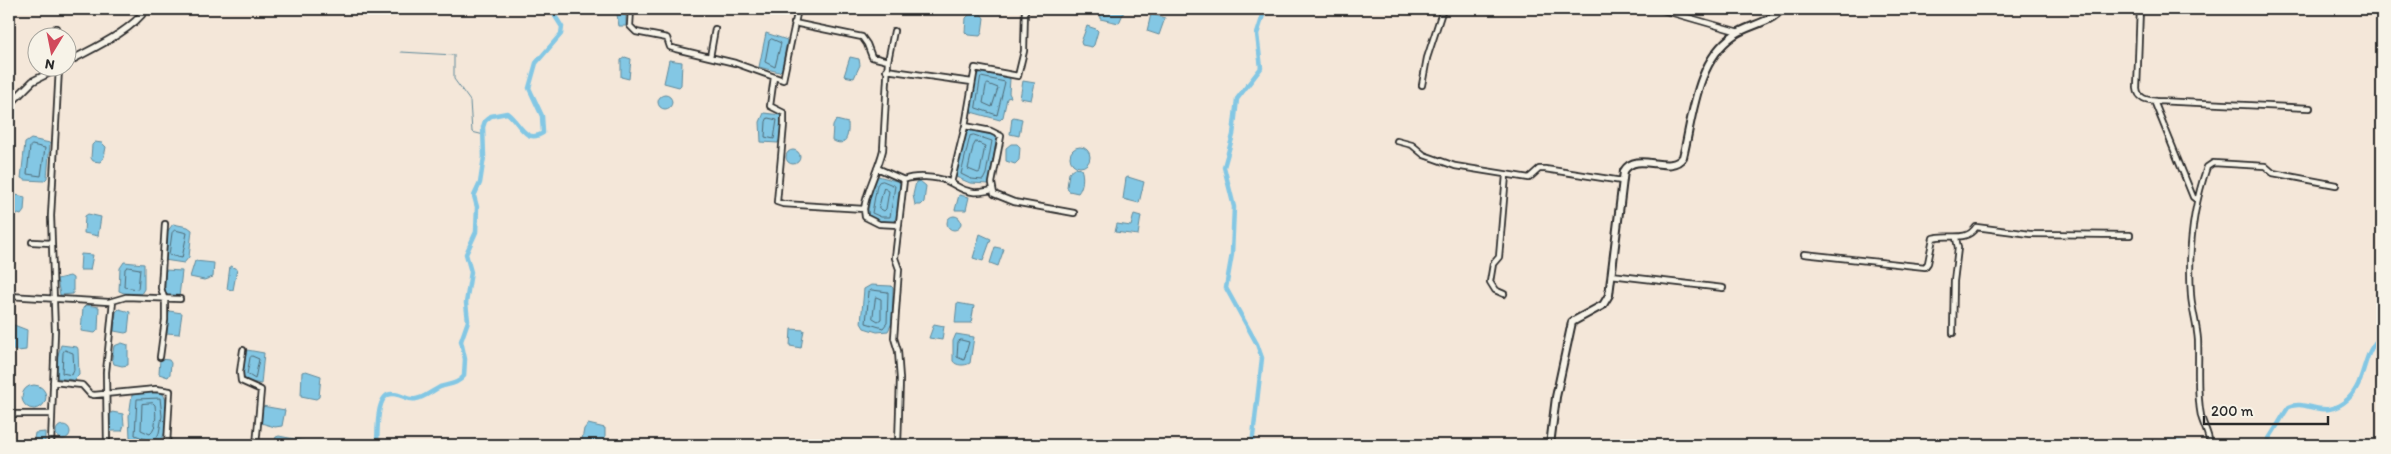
<svg xmlns="http://www.w3.org/2000/svg" width="2391" height="454" font-family="Itim,sans-serif">
<style>
.water{fill:#83c7e4;stroke:#60899a}
.lines{fill:none;stroke-linecap:round;stroke-linejoin:round}
.shore{stroke:#4e6975;stroke-width:1}
.stream{stroke:#60899a;stroke-width:1}
.canal{stroke:#83c7e4;stroke-width:4.5}
.minor-casing{stroke:#2b2b2b;stroke-width:8}
.tertiary-casing{stroke:#2b2b2b;stroke-width:9}
.secondary-casing{stroke:#2b2b2b;stroke-width:10}
.minor{stroke:#f7f3e8;stroke-width:4.5}
.tertiary{stroke:#f7f3e8;stroke-width:5.5}
.secondary{stroke:#f7f3e8;stroke-width:6}
</style>
<rect width="100%" height="100%" fill="#f4e7d9"/>
<filter id="ink" filterUnits="userSpaceOnUse"><feTurbulence type="fractalNoise" baseFrequency=".02" numOctaves="2"/><feDisplacementMap in="SourceGraphic" scale="10" xChannelSelector="R" yChannelSelector="G"/><feConvolveMatrix kernelMatrix="1 2 1 2 8 2 1 2 1" color-interpolation-filters="sRGB"/></filter>
<g filter="url(#ink)">
<path class="water" d="M616 9H626V26H619Z
M1101 9H1125L1119 23 1100 19Z
M971 13 981 14 984 18 982 33 980 36 968 35 965 32 966 18Z
M1151 14 1165 18 1159 35 1147 31Z
M1087 26 1096 29 1098 31 1094 45 1092 47 1082 45 1081 42Z
M766 33 787 40 782 69 779 72 759 67Z
M625 57 631 59 629 79 621 77V60Z
M850 57 859 59 860 65 854 78 844 76Z
M669 60 682 62 681 85 679 87 664 83Z
M980 71 1007 76 1010 79 1009 93 1011 97 1007 98 1003 117 1000 120 971 112 976 77Z
M1023 81 1035 83 1031 100 1020 98Z
M658 102a7 7 0 1 1 14 0a7 7 0 1 1-14 0Z
M764 113 781 115 780 139 778 143 761 142 760 122Z
M1014 117 1022 119 1019 136 1010 134 1012 118Z
M836 120 848 123C849 135 846 149 832 140L833 126Z
M968 130 997 136 989 184 970 183 956 177 962 144Z
M31 139 50 143 47 178 44 181 25 180 21 178 25 143Z
M95 142 102 143 106 147 104 157 100 162 93 161 91 158 92 145Z
M1011 144H1017L1020 147 1019 160 1015 164 1006 161V148Z
M1070 157a10 10 0 1 1 20 0a10 10 0 1 1-20 0Z
M786 157a7 7 0 1 1 14 0a7 7 0 1 1-14 0Z
M1075 168 1081 169C1084 176 1083 187 1078 193L1069 191 1067 187 1069 173Z
M878 176 900 182 896 218 893 222H881L867 217 872 184Z
M1128 177 1144 182 1139 203 1123 199 1126 178Z
M920 181 926 186 924 202 921 205H915L913 195 916 182Z
M16 195 25 197 24 211 21 215 12 212Z
M959 195 969 197 966 210H955Z
M88 214 101 217 98 236 84 233 85 216Z
M1134 214 1141 216 1138 235 1115 232 1117 224 1131 226Z
M947 223a7 7 0 1 1 14 0a7 7 0 1 1-14 0Z
M173 224 188 227 192 230 189 257 184 263 164 260 167 232Z
M980 234 991 239 983 261 973 258Z
M995 247 1004 249 998 266 990 263Z
M81 254 93 255 90 270H80Z
M195 261 214 263 213 277 204 280 190 277Z
M124 262 144 264V289L141 294 124 293 119 291 120 268Z
M230 266 237 269 233 290 227 289Z
M165 270 182 271 179 297 165 295Z
M70 276 73 278V294L60 295 57 279Z
M871 285 891 286 893 288 892 323 888 331 877 332 864 328 861 323 864 289Z
M957 303 974 306 971 323H955Z
M86 305 99 307 98 330 95 333 81 331 83 308Z
M119 309 130 312 128 332 125 333 114 331 116 312Z
M169 311 182 313 179 334 167 333Z
M934 324 944 326 942 340 929 338Z
M14 325 27 330 26 350 18 351 9 349V326Z
M791 329 804 330 801 348 790 346Z
M956 334 974 337 970 363C965 366 956 366 953 361V341Z
M122 343 128 345V365L122 366 114 364 112 358 114 346Z
M61 345 77 347 78 349 79 375 74 380 57 378V358Z
M247 350 264 353 261 384 243 380 241 376Z
M160 359 169 360 171 363 170 374 168 377 159 374Z
M306 371 321 376 319 397 316 399 301 396 302 372Z
M22 397a12 12 0 1 1 24 0a12 12 0 1 1-24 0Z
M149 392 163 394C171 406 169 438 155 445L138 442 130 437 129 416 132 395Z
M262 406 285 410 282 426 275 427 261 423Z
M112 412 123 414 124 425 122 431H110L109 416Z
M588 424 605 428V445H581L584 429Z
M56 432a7 7 0 1 1 14 0a7 7 0 1 1-14 0Z
M45 432V445H33L35 433Z
M279 436 304 441 306 445H273L276 437Z"/>
<g class="lines">
<path class="shore" d="M772 39 781 43 775 67 765 62 769 41Z
M981 77 1005 82 997 115 976 108Z
M988 84 998 88 992 107 983 103 986 86Z
M768 118 777 120 774 139 765 137 766 122Z
M974 135 992 141 986 174 983 180 971 179 961 174 970 136Z
M976 142 985 146 980 172 978 173 968 169 973 147Z
M32 145 45 148 41 176 27 174 30 147Z
M883 181 895 186 890 217H881L872 213 877 185 879 182Z
M884 188 889 191 886 209 884 211 879 208Z
M175 230 187 233 182 258 169 255 172 233Z
M128 267 140 269 138 289 124 287 125 269Z
M872 290 888 292 887 323 883 328 866 323 869 292Z
M876 297 881 299V319L878 321 873 318Z
M961 340 969 342 964 360 957 357 958 342Z
M65 350 73 353 74 370 72 375 62 373 63 353Z
M252 356 259 359 255 379 247 374 250 358Z
M153 403 155 405C156 414 157 429 150 434L141 430 142 404Z
M147 445 145 439 135 435 137 399 160 398 162 416 159 433 153 445"/>
<path class="stream" d="M401 52 454 55V79L470 101 472 132 484 135"/>
<path class="canal" d="M377 445C378 434 375 392 393 394 402 394 407 401 416 399 424 398 432 391 440 387 449 384 458 384 464 376L465 359 461 341 468 321 466 303 471 272 466 254 476 232 477 207 474 196 480 183 484 157 483 127 485 121 491 116 507 113C519 121 525 145 543 133L542 116 529 88 536 63 561 34 562 27 555 16 554 9
M1252 445 1262 358 1257 344 1226 288 1232 254 1234 207 1224 167 1233 135 1237 99 1261 68 1257 34 1265 9
M2159 445 2169 441 2191 445
M2264 445C2271 438 2286 409 2289 407 2307 398 2323 422 2348 399 2367 381 2361 352 2382 336"/>
<g class="minor-casing">
<path id="minor" d="M631 9 630 26 636 32 667 38 670 47 676 49 735 63 783 80 798 9
M1659 9 1739 32
M2140 9 2137 88C2138 99 2147 100 2157 101L2310 108
M794 23 862 37 867 44 872 57 888 61
M56 28 57 38
M710 57 715 29
M886 70 972 82
M774 77 770 106 784 113V124L777 202 783 204 864 209 865 217 879 224 899 225
M1422 85 1427 58 1443 9
M2154 101 2193 197 2197 200
M965 126 991 131 1001 136 992 183 994 194 1014 202 1074 213
M1397 141 1412 145 1424 155 1455 166 1529 178 1539 169H1545L1622 181
M877 168 904 180
M951 183 965 126 975 68 1018 76 1024 51 1025 9
M864 209C867 188 878 171 883 150L888 61 894 31
M32 242 51 243
M1804 254 1925 267 1928 263 1933 238C1948 233 1966 243 1976 227L2030 234 2130 235
M1611 275 1723 288
M1504 294 1495 290 1490 282 1493 264 1499 257 1506 175
M9 296 109 302 126 297 180 299
M1953 333 1954 281 1958 248 1956 238
M243 350 240 372 241 381 261 390 256 445
M160 357 165 320V301L161 288 165 224
M53 382 82 385 90 394 94 395 156 389 170 391 167 445
M9 414H51
M51 445 55 331 51 216 59 68
M107 445 106 372 113 301
M898 445 900 379 898 351 894 338 899 269 895 258 904 180C915 175 936 177 947 181 956 185 962 191 973 192 979 193 986 191 993 190
M2210 445C2209 434 2204 427 2201 416 2196 391 2199 365 2198 340 2197 325 2192 310 2191 295 2188 252 2193 207 2207 167L2213 163 2265 166 2273 173 2336 185"/>
</g>
<g class="tertiary-casing">
<path id="tertiary" d="M68 62C91 49 131 32 146 9
M9 105 33 81 59 68"/>
</g>
<g class="secondary-casing">
<path id="secondary" d="M1550 445 1556 397 1572 322 1603 305 1609 295 1624 171C1637 150 1670 176 1683 157 1693 116 1696 61 1734 35 1748 25 1771 23 1781 9"/>
</g>
<use href="#minor" class="minor"/>
<use href="#tertiary" class="tertiary"/>
<use href="#secondary" class="secondary"/>
</g>
</g>
<rect width="2391" height="454" fill="none" stroke="#f7f3e8" stroke-width="30"/>
<rect x="15" y="15" width="2361" height="424" fill="none" stroke="#2b2b2b" stroke-width="2" filter="url(#ink)"/>
<g transform="translate(52 52) rotate(190)"><circle r="24" fill="#f7f3e8" stroke="#a5a39c"/>
<path d="M0-4L9 19L0 12L-9 19Z" fill="#d1495b"/>
<text y="-8" font-size="14" font-weight="bold" text-anchor="middle" fill="#2b2b2b">N</text>
</g>
<path d="M2204 416v8h124v-8" fill="none" stroke="#2b2b2b" stroke-width="2.5"/>
<text x="2211" y="416" font-size="15" fill="#2b2b2b" stroke="#f7f3e8" stroke-width="4" paint-order="stroke">200 m</text>
</svg>
